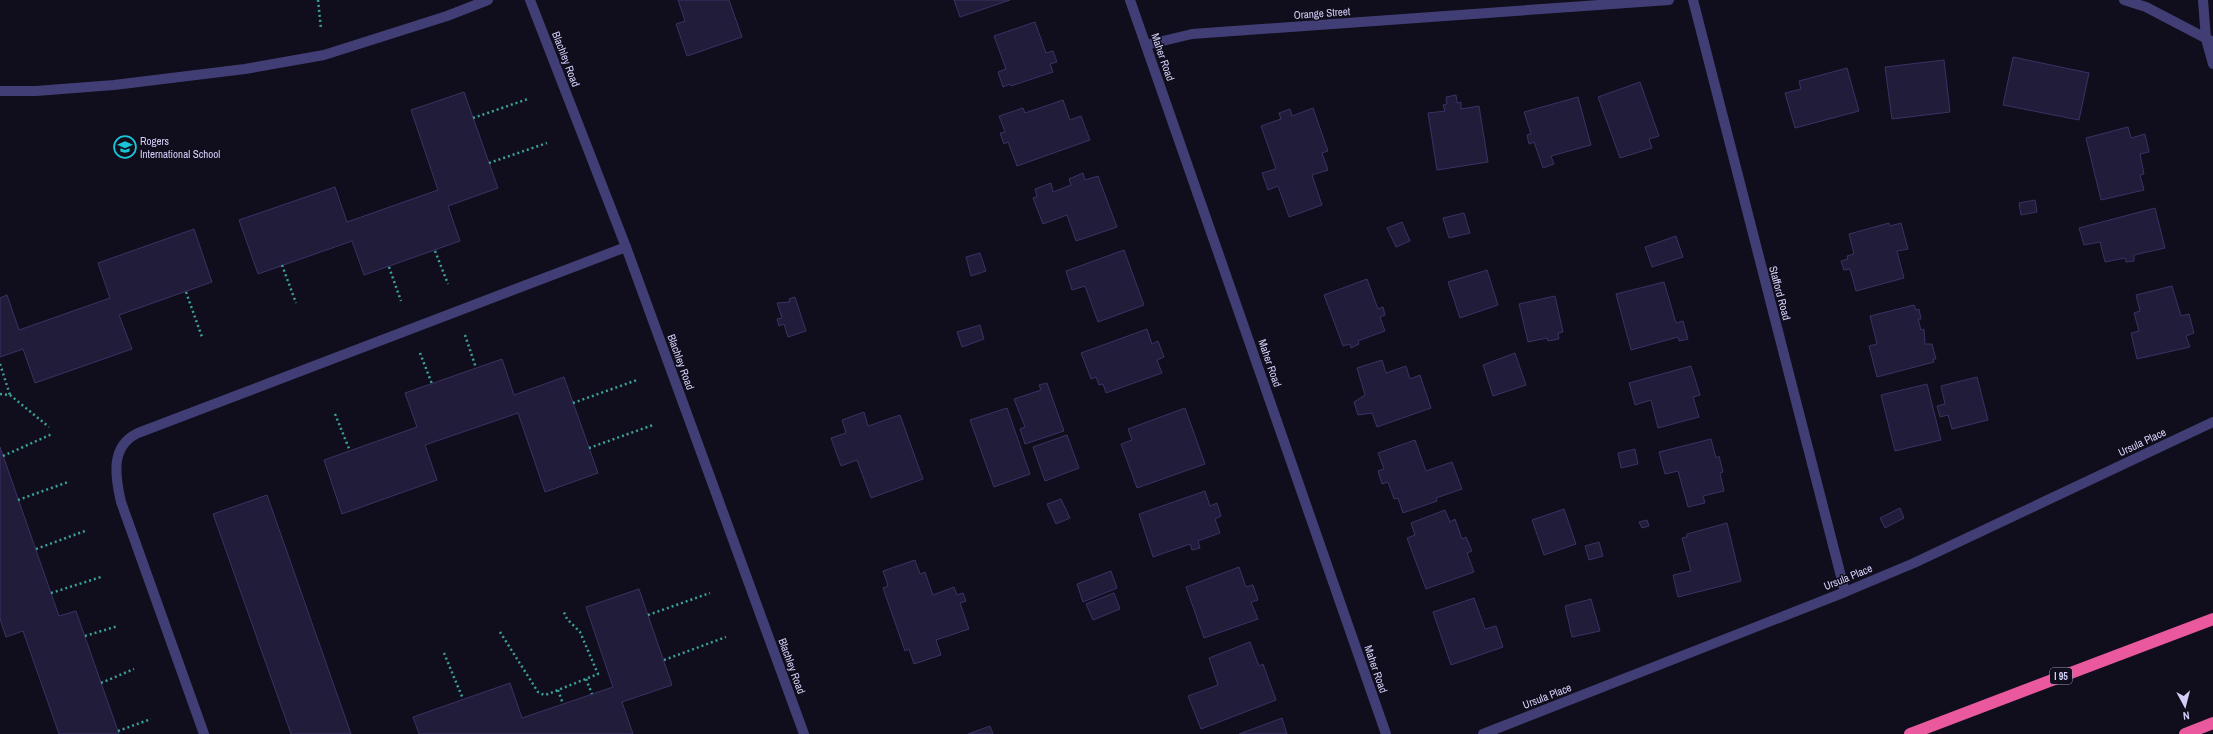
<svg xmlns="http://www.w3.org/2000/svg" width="2213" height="734" font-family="'Archivo Narrow',sans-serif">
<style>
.building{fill:#221c3b;stroke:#3b3164}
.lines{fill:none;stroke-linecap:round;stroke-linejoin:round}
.path{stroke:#3ba19b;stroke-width:2.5;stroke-dasharray:2 3;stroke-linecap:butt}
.lane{stroke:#413e75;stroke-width:10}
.street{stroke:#413e75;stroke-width:10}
.highway{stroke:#ea599e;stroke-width:12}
.labels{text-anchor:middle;stroke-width:3;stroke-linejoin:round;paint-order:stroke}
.shield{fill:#100e1c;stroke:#9995b7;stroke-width:1}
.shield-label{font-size:10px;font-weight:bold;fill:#d4cff9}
.street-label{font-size:11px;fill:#d4cff9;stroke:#100e1c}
.poi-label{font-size:11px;fill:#d4cff9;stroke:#100e1c;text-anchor:start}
</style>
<rect width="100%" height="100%" fill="#100e1c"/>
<path class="building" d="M678 0H729L742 37 687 56 676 24 685 21Z
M954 0H1010L960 17Z
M1035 22 1046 53 1053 51 1057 62 1050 64 1053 72 1011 86 1010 84 1003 87 998 72 1006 69 994 36Z
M2013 57 2089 73 2079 120 2003 105Z
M1944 60 1950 112 1892 119 1885 67Z
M1847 68 1859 111 1795 128 1785 93 1801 89 1799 81Z
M1640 82 1659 136 1649 139 1652 148 1620 158 1598 97Z
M464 92 498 188 448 206 460 241 364 275 352 241 258 274 239 220 335 187 347 222 438 190 411 110Z
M1456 95 1457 103 1461 102V109L1479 106 1488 162 1437 170 1428 113 1445 111 1443 105 1447 104 1446 97Z
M1578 97 1591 145 1551 156 1554 164 1543 168 1534 142 1529 144 1527 135 1531 134 1524 112Z
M1063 100 1070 120 1081 116 1090 140 1017 166 1008 142 1004 144 1000 133 1005 132 999 116 1023 108 1025 113Z
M1313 108 1328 151 1322 153 1328 170 1312 175 1322 205 1289 217 1278 186 1268 190 1262 173 1276 169 1261 126 1281 119 1279 113 1290 109 1292 116Z
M2128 127 2131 138 2145 134 2149 152 2140 154 2144 174 2140 175 2144 190 2101 200 2086 138Z
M1083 173 1085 180 1098 176 1117 227 1076 241 1067 215 1043 224 1033 198 1037 197 1035 189 1051 183 1053 192 1071 185 1069 179Z
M2035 200 2037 212 2021 215 2019 203Z
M2155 208 2165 248 2134 255V261L2126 262 2125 258 2105 262 2100 242 2084 245 2079 228Z
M1464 213 1470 233 1449 238 1443 218Z
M1402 222 1410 241 1396 247 1387 228Z
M1889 223 1890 226 1901 223 1908 249 1897 251 1904 278 1856 291 1850 269 1844 270 1841 261 1848 259 1847 256 1854 254 1849 234Z
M194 229 212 282 119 315 132 349 35 383 23 349 0 357V298L7 295 19 330 110 298 98 263Z
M1676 236 1683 257 1652 267 1645 247Z
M1124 250 1144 305 1098 322 1085 286 1072 290 1066 271Z
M980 253 986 271 971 276 966 257Z
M1487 270 1498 305 1460 318 1448 282Z
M1367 279 1378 309 1383 307 1385 315 1380 317 1385 331 1358 341 1359 344 1351 348 1350 344 1343 346 1324 295Z
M1664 282 1676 323 1683 321 1688 339 1679 341 1678 337 1631 350 1616 294Z
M2172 286 2181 316 2189 314 2194 333 2186 336 2190 347 2137 359 2131 333 2139 331 2134 313 2140 311 2136 295Z
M1555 296 1563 332 1558 333 1559 339 1548 341 1547 338 1528 342 1519 304Z
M795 297 806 331 788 337 784 324 779 326 777 319 782 318 777 303 790 302 789 299Z
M1914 305 1916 310 1919 309 1921 319H1918L1921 330 1924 329 1925 344H1932L1936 359H1933L1934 362 1877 377 1869 346 1877 344 1870 316Z
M980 325 984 339 962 347 957 332Z
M1147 329 1152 344 1158 341 1164 357 1157 360 1162 373 1106 393 1103 384 1099 385 1096 377 1091 379 1081 353Z
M1515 353 1526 385 1493 396 1483 365Z
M502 359 514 395 564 377 598 473 545 492 518 413 425 445 437 480 342 514 324 460 417 427 405 393Z
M1382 360 1386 373 1406 366 1410 379 1420 375 1431 408 1377 427 1372 413 1358 415 1354 402 1365 395 1357 368Z
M1691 366 1700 395 1693 397 1699 417 1658 428 1651 400 1635 405 1629 383Z
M1977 377 1988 420 1952 429 1948 415 1940 417 1937 406 1945 404 1941 386Z
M1047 383 1064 431 1025 444 1020 429 1025 427 1014 399 1041 390 1039 385Z
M1927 384 1941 440 1895 451 1881 395Z
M1007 408 1030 474 994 487 970 420Z
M1185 408 1205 464 1137 488 1121 444 1132 440 1128 429Z
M864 412 868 426 900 415 923 479 871 498 857 460 841 466 831 438 846 433 842 420Z
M1067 435 1079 468 1045 481 1033 447Z
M1711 439 1716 458 1719 456 1723 472 1720 473 1724 491 1703 496 1705 503 1688 507 1678 471 1665 474 1659 452Z
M1415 440 1426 471 1452 462 1462 489 1436 498 1437 501 1403 513 1398 498 1394 499 1388 482 1382 484 1378 471 1384 469 1378 453Z
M0 447 59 616 76 611 119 734H59L23 631 6 637 0 619Z
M1635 449 1638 464 1621 468 1618 453Z
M1205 491 1210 506 1217 503 1221 516 1215 519 1220 533 1198 541 1200 548 1192 550 1190 544 1153 557 1139 514Z
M267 495 351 734H291L213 514Z
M1061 499 1070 518 1056 524 1047 504Z
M1900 508 1904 518 1885 528 1880 518Z
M1564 509 1576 544 1544 555 1532 520Z
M1445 510 1450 522 1455 519 1462 539 1466 537 1472 551 1467 553 1474 572 1426 589 1407 538 1415 535 1411 523Z
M1647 520 1649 526 1642 528 1639 522Z
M1727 523 1741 581 1678 597 1673 575 1691 571 1682 538 1687 537V534Z
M1599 542 1603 556 1589 560 1585 546Z
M915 560 920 574 925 572 933 595 954 587 957 595 963 593 966 601 960 603 969 629 936 640 941 655 914 664 909 649 905 651 883 588 888 586 883 571Z
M1239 567 1246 587 1253 585 1258 600 1251 602 1258 619 1204 638 1186 587Z
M1111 571 1117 588 1083 602 1077 584Z
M639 589 672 685 622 702 633 734H419L413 717 510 683 522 718 613 687 586 607Z
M1114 593 1120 609 1093 620 1086 604Z
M1474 598 1485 629 1496 626 1503 647 1451 665 1433 612Z
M1591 599 1600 631 1572 637 1565 606Z
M1250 642 1259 666 1263 664 1276 700 1201 729 1188 696 1218 685 1209 658Z
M1282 718 1287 734H1239Z
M990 726 993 734H968Z"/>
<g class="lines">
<path class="path" d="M318 0 321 29
M473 118 528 99
M489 163 547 143
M435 251 448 284
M282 265 296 303
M389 267 401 301
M186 292 202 337
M465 335 476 368
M420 353 432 384
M0 364 10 395
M0 394 10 395 49 427
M573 403 637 380
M335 414 350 451
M589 448 653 425
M3 456 52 434
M18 500 68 482
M36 549 85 531
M51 593 101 577
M648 615 710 593
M500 632 538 692 544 695 548 694 598 674 580 632 567 619 563 610
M85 636 118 626
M444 653 463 699
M664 660 726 637
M586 679 592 694
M101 683 134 669
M558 690 563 704
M118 731 151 719"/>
<path class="lane" d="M0 91H36L114 85 245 69 324 55 447 16 488 0
M204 734 121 502C115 476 110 446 138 433L626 247"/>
<path class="street" d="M530 0 626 247 804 734
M1130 0 1386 734
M1693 0 1845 592
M2124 0 2146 7 2213 42
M2203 0 2206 39 2213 64
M1146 45 1192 34 1669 0
M1483 734 1845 592 1914 563 2213 422"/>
<path class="highway" d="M1910 734 2213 619
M2185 734 2213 723"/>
</g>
<defs>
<g id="school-ring" transform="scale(1.15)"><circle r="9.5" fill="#100e1c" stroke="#1bc5d9" stroke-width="1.5"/><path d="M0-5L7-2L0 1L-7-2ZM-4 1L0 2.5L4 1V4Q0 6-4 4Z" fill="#1bc5d9"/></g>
</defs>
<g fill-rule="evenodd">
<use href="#school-ring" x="125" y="147"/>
</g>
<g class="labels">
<rect class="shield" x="2050" y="668" width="22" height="16" rx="3"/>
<g class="shield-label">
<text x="2061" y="680">I 95</text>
</g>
<g class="street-label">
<text transform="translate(1322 13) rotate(-4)" y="4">Orange Street</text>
<text transform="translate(1163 57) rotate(71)" y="4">Maher Road</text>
<text transform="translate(566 59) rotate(69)" y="4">Blachley Road</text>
<text transform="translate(1780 293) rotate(75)" y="4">Stafford Road</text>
<text transform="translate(681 362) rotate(70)" y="4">Blachley Road</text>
<text transform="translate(1270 363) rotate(71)" y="4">Maher Road</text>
<text transform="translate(2142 442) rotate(-25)" y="4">Ursula Place</text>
<text transform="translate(1848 577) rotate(-22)" y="4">Ursula Place</text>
<text transform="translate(792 666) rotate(70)" y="4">Blachley Road</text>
<text transform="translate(1376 669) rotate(71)" y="4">Maher Road</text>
<text transform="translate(1547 696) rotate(-21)" y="4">Ursula Place</text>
</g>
<g class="poi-label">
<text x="140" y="145">Rogers<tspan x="140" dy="13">International School</tspan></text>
</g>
</g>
<g transform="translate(2185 706) rotate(173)" stroke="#100e1c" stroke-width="3" paint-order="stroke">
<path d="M0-3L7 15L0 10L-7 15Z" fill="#d4cff9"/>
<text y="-6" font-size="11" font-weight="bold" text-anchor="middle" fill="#d4cff9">N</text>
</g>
</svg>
